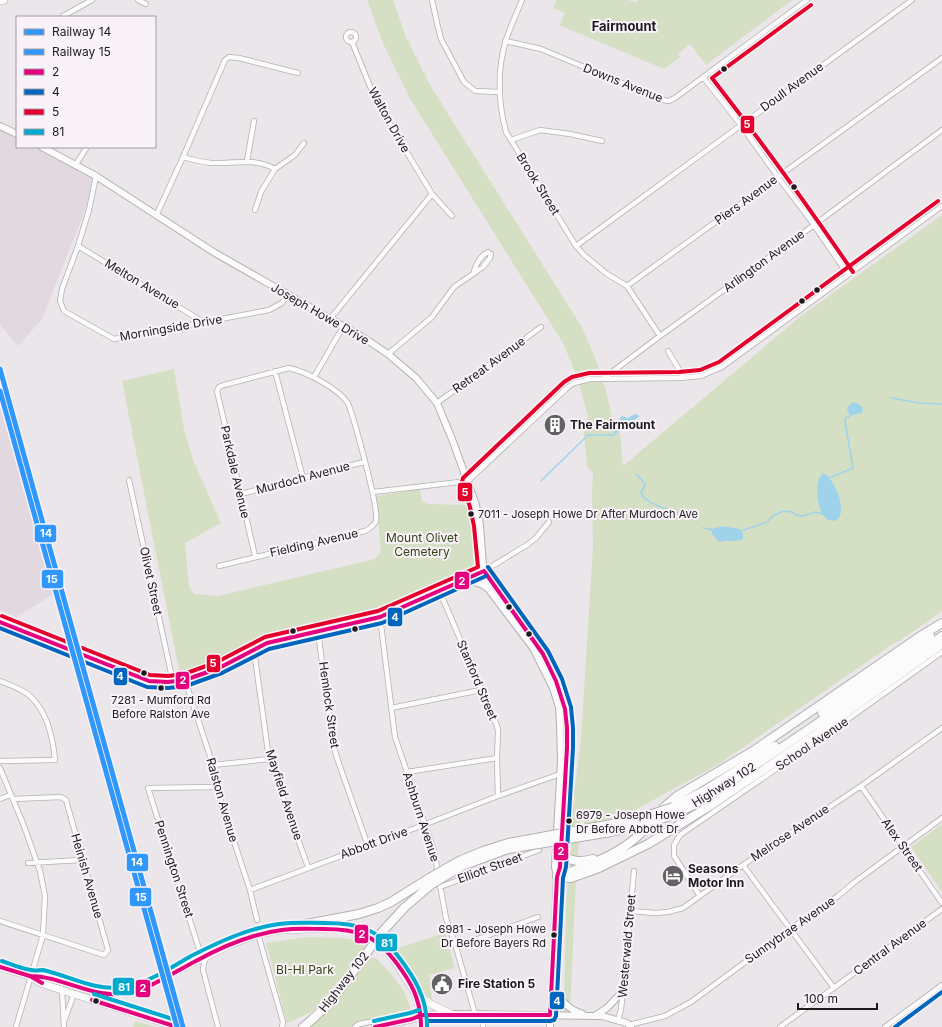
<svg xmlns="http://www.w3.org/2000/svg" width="942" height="1027" font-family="Inter,sans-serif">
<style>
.built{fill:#e1d8e0}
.green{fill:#d5dfc3}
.water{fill:#9fd3ec}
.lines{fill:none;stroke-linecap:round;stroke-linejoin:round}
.stream{stroke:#9fd3ec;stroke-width:1.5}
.street-casing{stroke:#b2afb2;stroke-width:6}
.secondary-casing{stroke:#b2afb2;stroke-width:8}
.primary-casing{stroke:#b2afb2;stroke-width:8}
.highway-casing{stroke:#b2afb2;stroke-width:10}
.street{stroke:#fcfbfc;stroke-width:4.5}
.secondary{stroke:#fcfbfc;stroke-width:6}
.primary{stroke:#fcfbfc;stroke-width:7}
.highway{stroke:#fcfbfc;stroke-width:8}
.highway-bridge-casing{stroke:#b2afb2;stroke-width:10;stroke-linecap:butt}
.highway-bridge{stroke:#fcfbfc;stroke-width:8}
.bus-1-casing{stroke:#f9f3f9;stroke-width:7}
.bus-2-casing{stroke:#f9f3f9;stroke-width:7}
.bus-3-casing{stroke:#f9f3f9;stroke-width:7}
.bus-4-casing{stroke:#f9f3f9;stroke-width:7}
.bus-1{stroke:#e5007d;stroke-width:4}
.bus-2{stroke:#0065bd;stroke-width:4}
.bus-3{stroke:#e4002b;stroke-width:4}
.bus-4{stroke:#00a9ce;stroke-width:4}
.rail-1-casing{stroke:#f9f3f9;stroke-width:8}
.rail-2-casing{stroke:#f9f3f9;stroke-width:8}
.rail-1{stroke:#3098fc;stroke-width:5}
.rail-2{stroke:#3098fc;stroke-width:5}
.bus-dot{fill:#1c1a1c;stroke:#f9f3f9;stroke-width:1.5}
.labels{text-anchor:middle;stroke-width:4;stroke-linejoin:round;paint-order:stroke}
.bus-label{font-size:11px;fill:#1c1a1c;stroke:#f9f3f9;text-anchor:start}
.street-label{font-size:12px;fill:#1c1a1c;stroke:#f9f3f9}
.poi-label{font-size:12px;font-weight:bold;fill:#1c1a1c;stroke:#f9f3f9;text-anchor:start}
.park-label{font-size:12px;fill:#344416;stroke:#f9f3f9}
.neighbourhood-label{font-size:13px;font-weight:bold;fill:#1c1a1c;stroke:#f9f3f9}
.line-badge{stroke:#f9f3f9;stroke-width:1.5}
.badge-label{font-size:11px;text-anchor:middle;font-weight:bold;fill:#fff}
</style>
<rect width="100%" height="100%" fill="#ebe6ea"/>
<path class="built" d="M0 125 17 134V147H43L97 177 81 220 42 319 18 346 0 325Z
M0 387 25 482 57 592 16 617 0 610Z"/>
<path class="green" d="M367 0H393L406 37 430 85 581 326C596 357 607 388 613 423H619L623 466 801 316 942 215V611L898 642 897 641 719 764 624 816 584 826V819L581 816 576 879 570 1011H564L566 907 573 803 581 738 593 545 592 491 593 473 587 466 583 423 588 419V416L578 379 563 343 409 97 383 43Z
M557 0H627L637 2V0H792L706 65 690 44 678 54 680 57 664 69 559 25 565 13 553 8Z
M174 369 184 429 193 460 221 523 185 543 189 586 194 594 218 596 375 559 381 552 376 496 420 489 422 501 428 504 470 505 474 563 472 568 436 584 402 603 374 614 266 637 208 667 180 675 122 381Z
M942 824V892L911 847Z
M445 933 455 968 429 975 432 999 423 995 415 986 392 950Z
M308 937 342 938 361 941 365 946 342 977 312 1012 287 1023 266 943Z
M369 958H376C390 973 407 989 411 1011L357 1022 352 1027H306C332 1010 351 982 369 958Z
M135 1021 156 1027H133Z"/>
<path class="water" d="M853 402 857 403 863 408 862 413 853 415 849 414 847 410 849 405Z
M635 414 640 416 614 435 616 424 622 416 628 418Z
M823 473C835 479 848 510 837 520 834 521 831 521 828 520 816 512 813 482 823 473Z
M722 526 740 529 743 534V539C736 543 728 539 722 542L718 541 712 534V531L702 528V527L713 529Z"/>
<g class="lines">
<path class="stream" d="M892 398 919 403 942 404
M637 475 645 484 644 488 641 492C643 503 668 509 678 513
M829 478 853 468 845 422 846 417H849L852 413
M541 481 588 435H614
M741 531 767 522 773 516 783 511 792 512 796 515 803 516 815 512 823 514"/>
<g class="street-casing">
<path id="street" d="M138 0 146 4
M432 0 437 23 441 39 464 82 475 91 499 92
M522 0C517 13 510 27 506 40 497 69 498 103 506 132L576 246 584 255 607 274 627 286 660 336
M63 16 92 0
M346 37a5 5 0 1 1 10 0a5 5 0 1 1-10 0Z
M505 41 541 49 663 100 669 101 675 98 807 0
M352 42 374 96 382 111 432 194 452 216
M703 77 740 124 778 177 814 225 848 275
M511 140 540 130 570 134 602 141
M183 157C193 160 202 162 211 163 235 164 253 157 275 169
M247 161 254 121
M76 164 87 147
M96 176 89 210 78 246 62 289 60 301 64 311 114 339 269 310 282 303 288 295
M255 210 261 192 275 169 295 155 304 143
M156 216 183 157 225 60 229 57 239 58 298 73
M78 246 205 323
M576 246 912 0
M627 286 942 58
M330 319 432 194
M668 351 684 378
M388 354 432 317 454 287 483 267 490 258 491 254 488 252C480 256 477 263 474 271
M275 371 303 478
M314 377 343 327
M604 378 660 336 814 225 942 130
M437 403 541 327
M129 480 173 682
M373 492 468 481 568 387 574 383 590 379 679 378 701 376 722 367 942 206
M241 494 364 462
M219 566 365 531C370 528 374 526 376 521 379 507 354 419 348 403 337 388 307 372 289 368L224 385 219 387 217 391 255 556
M484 571 527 545 536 538 549 522
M440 592 497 726 498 731 497 758 498 796
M380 617 395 737 434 851 446 918 456 947 475 1014
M318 631 332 741 338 761 368 846
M254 650 269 759 308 867
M185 680 213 765 216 787 250 890 257 920
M0 681C10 685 23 689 31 697 47 712 53 738 55 760L0 761
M391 708 481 690
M213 765 269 759
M0 768 24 826 40 871 45 896 43 935 16 1027
M407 772 497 758
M861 786 942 903
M0 799 10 795
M28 863 82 860
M743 865 834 988
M440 887 539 850
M250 890 426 824 498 796 563 773
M700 896 674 856V845L680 835 830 732 942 652
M630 911 655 913 668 912 683 908 743 865 861 786 942 728
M0 921 104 955 108 950 66 800 61 797 13 799
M258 934 283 1022 282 1027
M456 947 538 917
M199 949 148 788 216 787
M207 957 204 962 203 970 218 1027
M62 990 64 1027
M65 1019 74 994
M618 1021 621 1009 623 991 634 871
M629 1025 665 1016 691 1002 790 929 838 896 856 881 942 818
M355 1027 359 1024 410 1014 421 1015V1027
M483 1027 484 1014
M780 1027 942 909
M885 1027 942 985"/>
</g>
<g class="secondary-casing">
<path id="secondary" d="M0 126 17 134
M42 147 96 176 215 253 364 338 388 354 416 378 437 403 452 439 476 505 480 525 484 579 490 591 533 648 553 688 559 707 560 724 561 761 555 867 557 877
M484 571C494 581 499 595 508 606 533 636 557 670 565 709 570 734 566 762 565 788 563 814 562 841 560 867L557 877 554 953 550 1027
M464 581C473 582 480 582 487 588
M0 622 149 681 168 682 185 680 219 668 267 643 380 617 396 611 484 571
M554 984C558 999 567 1009 583 1014
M596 1015 607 1008 623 991
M375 1027 412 1019 421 1015 451 1014 602 1016 627 1023 631 1027"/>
</g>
<g class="primary-casing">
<path id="primary" d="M0 1 4 0
M290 930C318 929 355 923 379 942 389 950 396 963 403 974 412 987 420 999 421 1015
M0 967 30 976 40 983 177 1027
M30 976H42L92 991 108 994 126 993 150 985 184 967 234 943 258 934 279 930
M416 994 431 1004 451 1014"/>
</g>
<g class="highway-casing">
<path id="highway" d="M822 713 930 636
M664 807 677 796 753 751 919 637 942 623
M673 807 707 789 775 746
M658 820C695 809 728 784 760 762 822 721 882 679 942 636
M612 824 649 815
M611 832 641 825
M561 852C570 863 581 862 593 859
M560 876C589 864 620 855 642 832
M557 877 571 878 599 868 648 844 713 804 815 735 942 644
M275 930 359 914 378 908 391 902 431 877
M382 932 405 907 432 884
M303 1027C328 1008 345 983 363 958"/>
</g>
<use href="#street" class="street"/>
<use href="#secondary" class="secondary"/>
<use href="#primary" class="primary"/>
<use href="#highway" class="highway"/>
<g class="highway-bridge-casing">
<path id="highway-bridge" d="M649 815 673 807
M641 825 658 820
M431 877 459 861 483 851 508 843 612 824
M432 884 462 866 508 849 611 832
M363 958 382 932"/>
</g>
<use href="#highway-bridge" class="highway-bridge"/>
<g class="bus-1-casing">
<path id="bus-1" d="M0 622 149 681 168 682 185 680 219 668 267 643 380 617 484 571 543 654 556 681 565 709 567 728V748L560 867 557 877 550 1015
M0 967 30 976 42 983
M30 976C63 976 94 1000 128 993 151 988 173 973 194 962 221 947 250 934 282 930 296 928 310 929 324 929 357 929 374 934 395 961 411 982 421 999 421 1027
M92 1000 177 1027
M375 1027 412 1019 421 1015H550"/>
</g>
<g class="bus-2-casing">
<path id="bus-2" d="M0 628 147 687 168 688 186 686 222 673 269 649 382 623 486 576
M427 1027V1021H550L554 1020 556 1016 563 878 566 867 573 748V728L571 707 562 679 548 651 488 567
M895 1027 942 992"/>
</g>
<g class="bus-3-casing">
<path id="bus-3" d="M811 5 712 78C761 141 808 206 853 272
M2 616 150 675 168 676 184 674 217 662 265 637 378 611 478 567 474 526 470 507 462 482 463 478 564 382 572 377 589 373 679 372 700 370 719 362 938 201"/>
</g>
<g class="bus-4-casing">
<path id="bus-4" d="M2 961C11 964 21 969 31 970 35 971 39 970 43 970 70 976 94 991 122 987 147 984 170 968 191 956 219 942 248 928 279 924 294 922 309 923 325 923 357 923 378 928 398 956 415 978 427 998 427 1027
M94 994 179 1021
M374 1021 410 1013 419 1010"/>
</g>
<use href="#bus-1" class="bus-1"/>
<use href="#bus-2" class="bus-2"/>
<use href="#bus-3" class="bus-3"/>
<use href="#bus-4" class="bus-4"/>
<g class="rail-1-casing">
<path id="rail-1" d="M0 369 183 1027"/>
</g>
<g class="rail-2-casing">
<path id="rail-2" d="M0 391 177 1027"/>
</g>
<use href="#rail-1" class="rail-1"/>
<use href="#rail-2" class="rail-2"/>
</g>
<defs>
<g id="building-disc" transform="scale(1.15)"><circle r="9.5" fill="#646164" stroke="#f9f3f9"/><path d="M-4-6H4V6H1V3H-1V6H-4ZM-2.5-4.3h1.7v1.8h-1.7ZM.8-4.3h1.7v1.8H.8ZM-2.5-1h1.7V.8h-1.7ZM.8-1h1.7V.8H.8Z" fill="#fff"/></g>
<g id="hotel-disc" transform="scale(1.15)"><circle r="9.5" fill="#646164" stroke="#f9f3f9"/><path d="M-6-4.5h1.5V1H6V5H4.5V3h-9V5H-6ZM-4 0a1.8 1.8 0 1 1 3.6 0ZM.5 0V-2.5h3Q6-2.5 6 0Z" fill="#fff"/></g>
<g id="civic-disc" transform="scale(1.15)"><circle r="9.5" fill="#646164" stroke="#f9f3f9"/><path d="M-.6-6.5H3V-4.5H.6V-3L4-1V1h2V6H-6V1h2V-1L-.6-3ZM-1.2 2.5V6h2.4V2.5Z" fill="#fff"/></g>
</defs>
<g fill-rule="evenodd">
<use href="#building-disc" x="555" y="425"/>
<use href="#hotel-disc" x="673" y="876"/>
<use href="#civic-disc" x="442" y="984"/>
</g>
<g class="bus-dot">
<circle cx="724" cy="69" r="3.5"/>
<circle cx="794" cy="187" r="3.5"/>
<circle cx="817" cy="290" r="3.5"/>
<circle cx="802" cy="301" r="3.5"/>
<circle cx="471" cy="514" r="3.5"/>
<circle cx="509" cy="607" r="3.5"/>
<circle cx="355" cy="629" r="3.5"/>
<circle cx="293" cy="631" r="3.5"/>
<circle cx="529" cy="634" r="3.5"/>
<circle cx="144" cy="673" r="3.5"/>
<circle cx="161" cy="688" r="3.5"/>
<circle cx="569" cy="821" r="3.5"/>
<circle cx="554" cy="935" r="3.5"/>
<circle cx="96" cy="1001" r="3.5"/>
</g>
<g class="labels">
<g class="bus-label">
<text x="478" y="518">7011 - Joseph Howe Dr After Murdoch Ave</text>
<text x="161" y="704" text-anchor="middle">7281 - Mumford Rd<tspan x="161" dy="14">Before Ralston Ave</tspan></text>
<text x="576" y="819">6979 - Joseph Howe<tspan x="576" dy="14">Dr Before Abbott Dr</tspan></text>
<text x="546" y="933" text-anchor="end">6981 - Joseph Howe<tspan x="546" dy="14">Dr Before Bayers Rd</tspan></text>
</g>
<g class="street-label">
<text transform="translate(623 83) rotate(22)" y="4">Downs Avenue</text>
<text transform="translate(792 87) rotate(-36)" y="4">Doull Avenue</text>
<text transform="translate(389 120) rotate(61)" y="4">Walton Drive</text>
<text transform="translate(538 184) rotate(58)" y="4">Brook Street</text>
<text transform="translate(746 200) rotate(-36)" y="4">Piers Avenue</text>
<text transform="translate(764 261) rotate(-36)" y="4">Arlington Avenue</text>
<text transform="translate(142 284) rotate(31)" y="4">Melton Avenue</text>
<text transform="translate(320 314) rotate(30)" y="4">Joseph Howe Drive</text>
<text transform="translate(171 328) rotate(-10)" y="4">Morningside Drive</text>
<text transform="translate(489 365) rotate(-36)" y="4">Retreat Avenue</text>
<text transform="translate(235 472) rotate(77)" y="4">Parkdale Avenue</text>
<text transform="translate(303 478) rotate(-15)" y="4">Murdoch Avenue</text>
<text transform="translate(314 543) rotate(-13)" y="4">Fielding Avenue</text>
<text transform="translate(151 581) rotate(78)" y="4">Olivet Street</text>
<text transform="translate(477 680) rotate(67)" y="4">Stanford Street</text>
<text transform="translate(329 705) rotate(82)" y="4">Hemlock Street</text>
<text transform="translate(812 744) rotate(-34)" y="4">School Avenue</text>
<text transform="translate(724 785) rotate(-32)" y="4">Highway 102</text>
<text transform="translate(284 795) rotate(72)" y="4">Mayfield Avenue</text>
<text transform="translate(222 800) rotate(74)" y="4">Ralston Avenue</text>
<text transform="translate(421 817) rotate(72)" y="4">Ashburn Avenue</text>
<text transform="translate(790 833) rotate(-34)" y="4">Melrose Avenue</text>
<text transform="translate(374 843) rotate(-20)" y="4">Abbott Drive</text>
<text transform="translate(902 845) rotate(55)" y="4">Alex Street</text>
<text transform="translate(490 868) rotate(-20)" y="4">Elliott Street</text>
<text transform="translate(174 869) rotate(72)" y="4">Pennington Street</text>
<text transform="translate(87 876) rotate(74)" y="4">Heinish Avenue</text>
<text transform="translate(790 930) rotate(-35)" y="4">Sunnybrae Avenue</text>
<text transform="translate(627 946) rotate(-85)" y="4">Westerwald Street</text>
<text transform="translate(890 947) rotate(-36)" y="4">Central Avenue</text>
<text transform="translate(344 982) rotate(-52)" y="4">Highway 102</text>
</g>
<g class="poi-label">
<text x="570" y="429">The Fairmount</text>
<text x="688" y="873">Seasons<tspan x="688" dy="14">Motor Inn</tspan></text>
<text x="458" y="988">Fire Station 5</text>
</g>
<g class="park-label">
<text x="422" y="542">Mount Olivet<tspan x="422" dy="14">Cemetery</tspan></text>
<text x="305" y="974">BI-HI Park</text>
</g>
<g class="neighbourhood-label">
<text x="624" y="31">Fairmount</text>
</g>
</g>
<g class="line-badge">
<rect x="740" y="115" width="15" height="19" rx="4" fill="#e4002b"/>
<rect x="457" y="482" width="16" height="20" rx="4" fill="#e4002b"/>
<rect x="34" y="524" width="23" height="19" rx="4" fill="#3098fc"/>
<rect x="41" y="569" width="23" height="20" rx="4" fill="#3098fc"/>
<rect x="454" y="571" width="16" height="19" rx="4" fill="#e5007d"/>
<rect x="387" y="607" width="16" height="20" rx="4" fill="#0065bd"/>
<rect x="206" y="654" width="15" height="19" rx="4" fill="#e4002b"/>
<rect x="113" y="667" width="15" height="19" rx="4" fill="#0065bd"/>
<rect x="175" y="671" width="15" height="19" rx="4" fill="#e5007d"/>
<rect x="553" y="842" width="16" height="19" rx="4" fill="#e5007d"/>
<rect x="126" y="853" width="23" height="19" rx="4" fill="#3098fc"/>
<rect x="129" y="887" width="23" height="20" rx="4" fill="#3098fc"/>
<rect x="354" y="924" width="15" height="20" rx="4" fill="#e5007d"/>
<rect x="375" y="933" width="23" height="19" rx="4" fill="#00a9ce"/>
<rect x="112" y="977" width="23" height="19" rx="4" fill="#00a9ce"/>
<rect x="135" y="979" width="16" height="19" rx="4" fill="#e5007d"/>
<rect x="549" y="991" width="16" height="19" rx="4" fill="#0065bd"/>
</g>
<g class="badge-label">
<text x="747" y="128">5</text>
<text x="465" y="496">5</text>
<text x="46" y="537">14</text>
<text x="52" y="583">15</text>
<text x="462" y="585">2</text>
<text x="395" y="621">4</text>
<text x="213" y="667">5</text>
<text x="120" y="680">4</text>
<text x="183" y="684">2</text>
<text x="561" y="855">2</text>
<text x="137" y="866">14</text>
<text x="141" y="901">15</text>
<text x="362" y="938">2</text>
<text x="387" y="947">81</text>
<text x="124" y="991">81</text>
<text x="143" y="992">2</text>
<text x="557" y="1005">4</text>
</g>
<rect x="16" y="16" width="140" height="132" fill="#f9f3f9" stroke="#a19ca1"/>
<rect x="24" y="29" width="20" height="6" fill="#3098fc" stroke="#a19ca1"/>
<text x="52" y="36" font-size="12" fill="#1c1a1c">Railway 14</text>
<rect x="24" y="49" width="20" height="6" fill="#3098fc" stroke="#a19ca1"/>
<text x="52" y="56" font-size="12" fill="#1c1a1c">Railway 15</text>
<rect x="24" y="69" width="20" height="6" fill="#e5007d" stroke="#a19ca1"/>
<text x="52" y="76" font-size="12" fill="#1c1a1c">2</text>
<rect x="24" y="89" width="20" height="6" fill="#0065bd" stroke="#a19ca1"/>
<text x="52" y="96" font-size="12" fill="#1c1a1c">4</text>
<rect x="24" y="109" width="20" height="6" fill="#e4002b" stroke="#a19ca1"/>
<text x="52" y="116" font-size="12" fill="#1c1a1c">5</text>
<rect x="24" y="129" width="20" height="6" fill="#00a9ce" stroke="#a19ca1"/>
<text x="52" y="136" font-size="12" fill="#1c1a1c">81</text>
<path d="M798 1003v6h79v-6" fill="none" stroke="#1c1a1c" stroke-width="2"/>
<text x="804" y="1003" font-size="12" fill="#1c1a1c" stroke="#f9f3f9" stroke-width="3" paint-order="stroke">100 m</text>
</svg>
